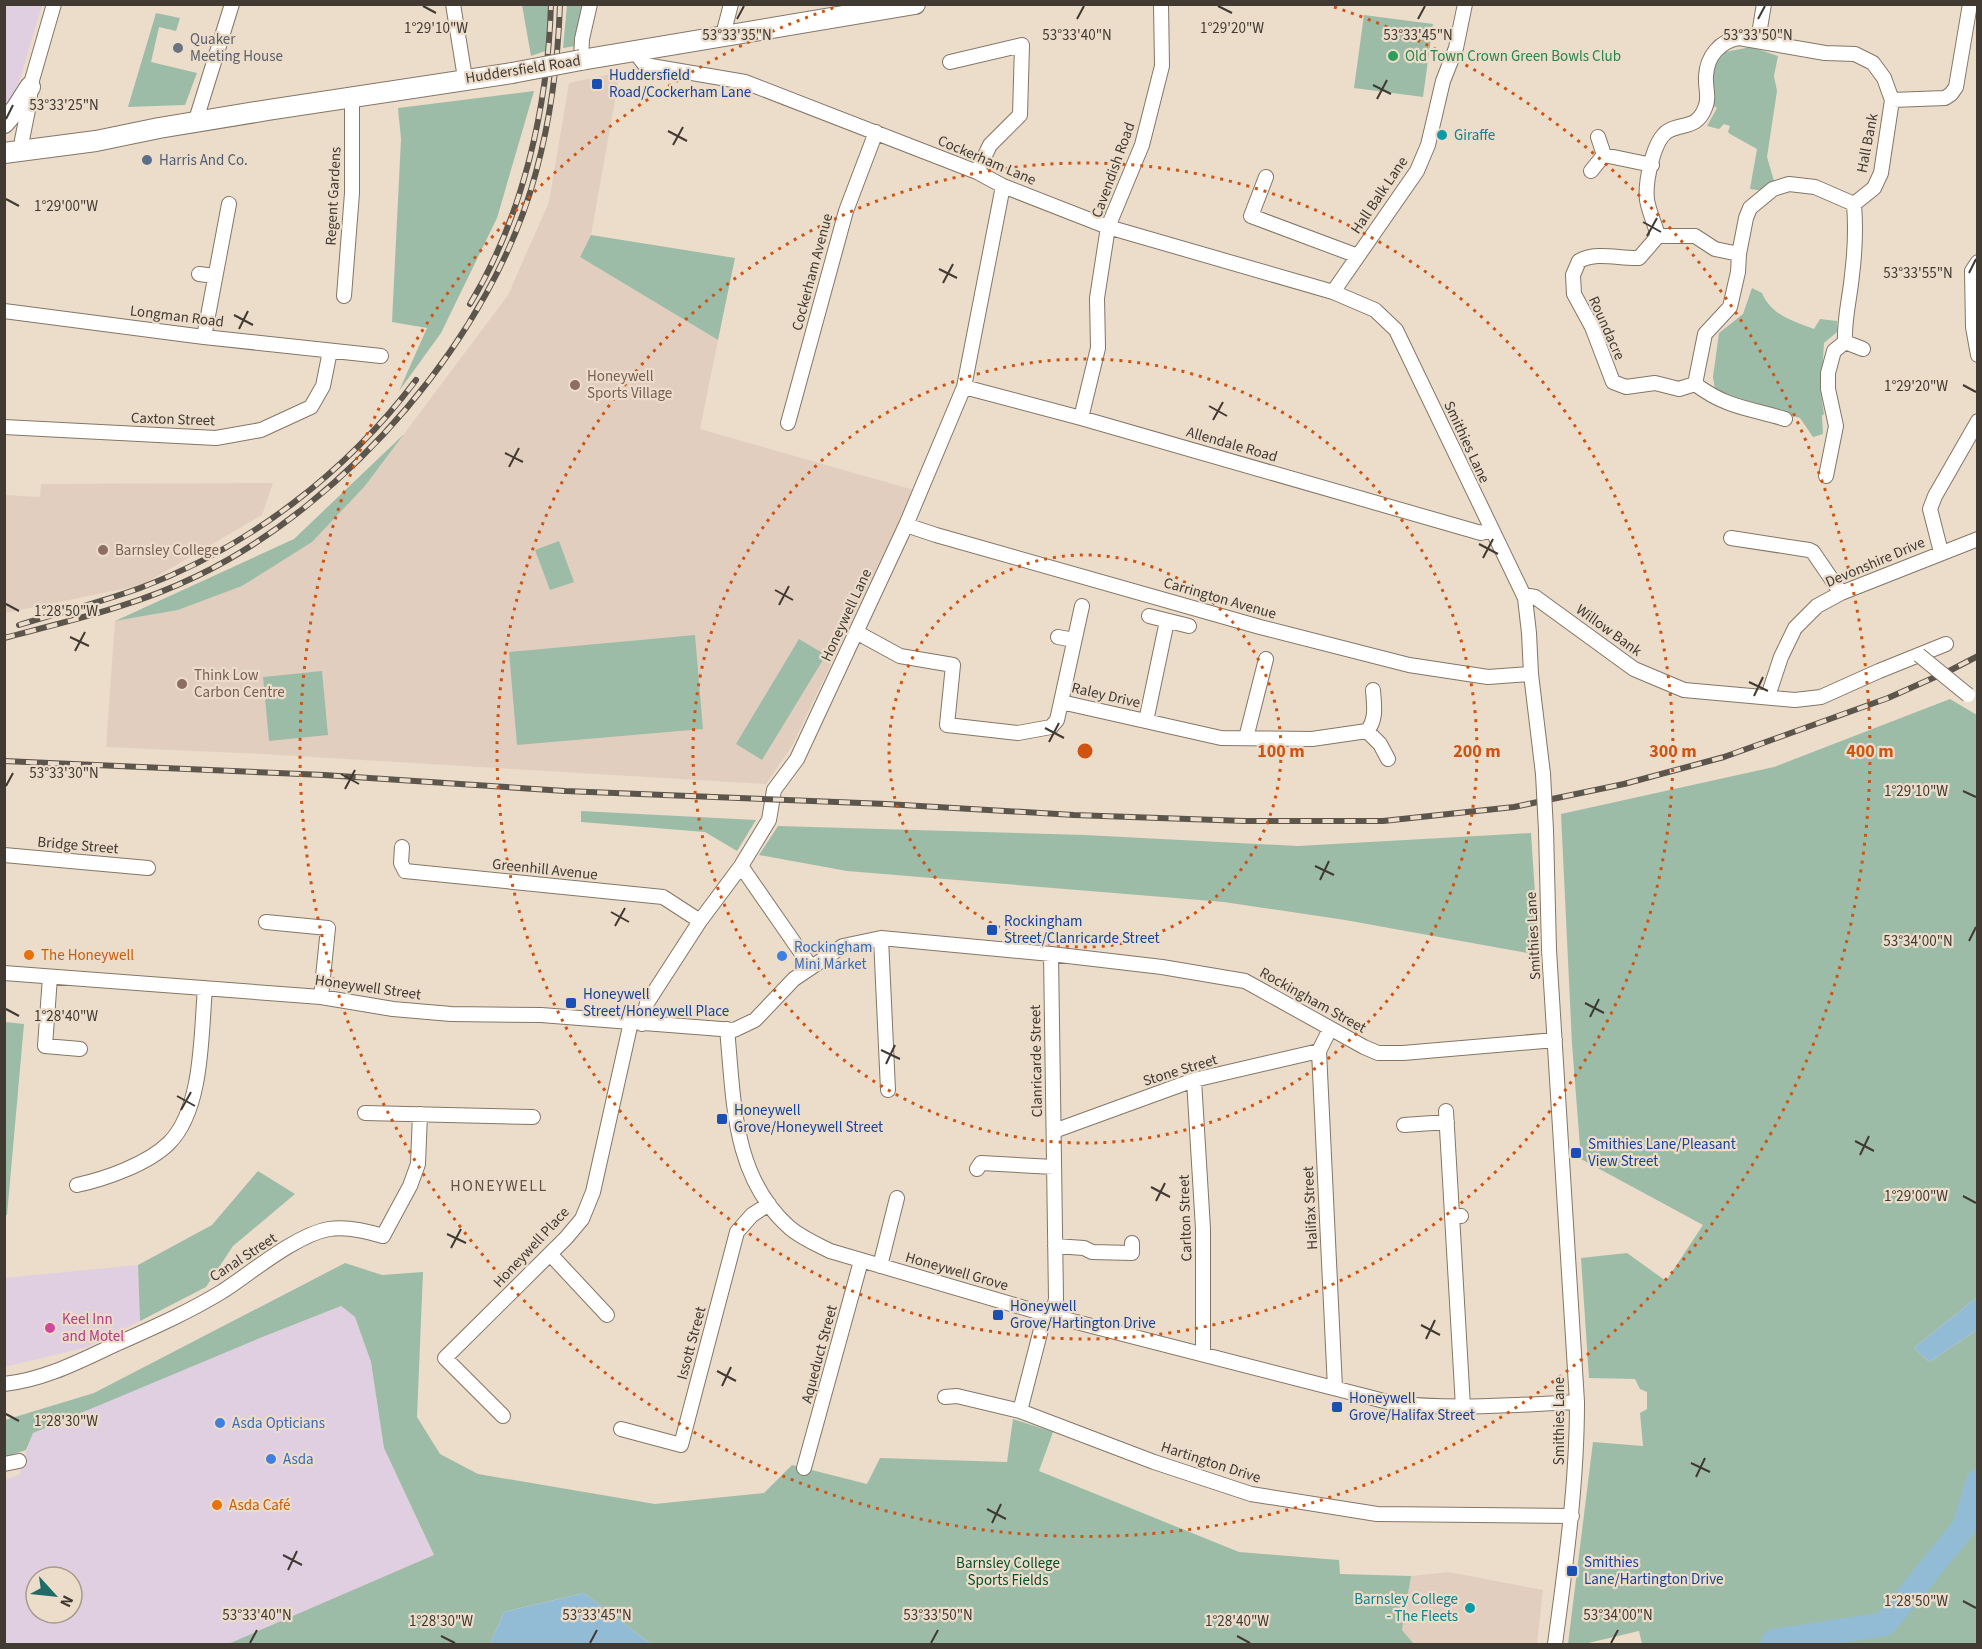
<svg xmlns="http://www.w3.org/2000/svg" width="1982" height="1649" font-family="'Source Sans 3',sans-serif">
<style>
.commercial{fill:#e0cfe0;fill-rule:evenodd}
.education{fill:#e2cebf}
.green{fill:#9dbca8}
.water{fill:#92bcd6}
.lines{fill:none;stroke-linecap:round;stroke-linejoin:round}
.river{stroke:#92bcd6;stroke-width:24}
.minor-casing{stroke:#847666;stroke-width:16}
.highway-casing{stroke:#847666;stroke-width:22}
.minor{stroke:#fff;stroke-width:14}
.highway{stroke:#fff;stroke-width:20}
.rail-casing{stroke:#5c554c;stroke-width:6}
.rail{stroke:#ecdcca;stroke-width:4;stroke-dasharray:11;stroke-linecap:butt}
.minor-bridge-casing{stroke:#847666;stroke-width:16;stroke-linecap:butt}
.highway-bridge-casing{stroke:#847666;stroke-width:22;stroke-linecap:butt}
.minor-bridge{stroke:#fff;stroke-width:14}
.highway-bridge{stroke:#fff;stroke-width:20}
.ticks{fill:none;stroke:#403a33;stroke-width:2}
.ring{fill:none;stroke:#cf5412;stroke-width:3;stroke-dasharray:3 6}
.worship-dot{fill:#6b7280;stroke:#ecdcca;stroke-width:2}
.leisure-dot{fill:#2e9e5b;stroke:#ecdcca;stroke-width:2}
.transit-dot{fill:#1a4fb4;stroke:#ecdcca;stroke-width:2}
.culture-dot{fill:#0f9aa8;stroke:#ecdcca;stroke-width:2}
.service-dot{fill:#5c6f8a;stroke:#ecdcca;stroke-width:2}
.education-dot{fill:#8d6e63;stroke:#ecdcca;stroke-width:2}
.food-dot{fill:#e8710a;stroke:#ecdcca;stroke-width:2}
.shop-dot{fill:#3f7fe0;stroke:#ecdcca;stroke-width:2}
.hotel-dot{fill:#d1479c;stroke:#ecdcca;stroke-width:2}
.labels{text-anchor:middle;stroke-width:4.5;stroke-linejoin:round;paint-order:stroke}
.worship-label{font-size:15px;fill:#5b616d;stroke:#ecdcca;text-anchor:start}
.leisure-label{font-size:15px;fill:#27864d;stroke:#ecdcca;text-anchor:start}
.street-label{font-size:15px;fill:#403a33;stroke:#ecdcca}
.transit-label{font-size:15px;fill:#164399;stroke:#ecdcca;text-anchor:start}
.culture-label{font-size:15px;fill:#0d838f;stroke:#ecdcca;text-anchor:start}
.service-label{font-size:15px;fill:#4e5e75;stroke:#ecdcca;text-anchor:start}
.education-label{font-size:15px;fill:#785e54;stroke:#ecdcca;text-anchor:start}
.shop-label{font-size:15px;fill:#366cbe;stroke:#ecdcca;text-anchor:start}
.food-label{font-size:15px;fill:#c56008;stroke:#ecdcca;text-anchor:start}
.hotel-label{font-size:15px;fill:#b23c85;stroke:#ecdcca;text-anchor:start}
.park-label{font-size:15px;fill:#034e2d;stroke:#ecdcca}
.neighbourhood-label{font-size:16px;letter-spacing:1.5px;fill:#615445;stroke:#ecdcca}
.ticks-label{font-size:15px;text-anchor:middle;fill:#403a33;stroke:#ecdcca;stroke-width:4.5;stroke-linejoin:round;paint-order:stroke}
.centre{fill:#cf5412;stroke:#ecdcca;stroke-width:3}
.ring-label{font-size:18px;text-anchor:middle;font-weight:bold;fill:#cf5412;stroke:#ecdcca;stroke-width:4.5;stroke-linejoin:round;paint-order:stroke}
</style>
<rect width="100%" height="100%" fill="#ecdcca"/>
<path class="commercial" d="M5 5H42L19 82 5 108Z
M138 1265 140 1321 87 1347 5 1367 4 1278Z
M341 1306 355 1317 371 1362 384 1448 434 1556 228 1644H5L4 1480 19 1475 32 1433 260 1338ZM36 1577H72V1613H36Z"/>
<path class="education" d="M620 72 591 235 580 257 718 340 700 429 914 490 792 746 766 784 262 754 106 747 115 621 178 610 242 586 365 486 508 295 549 202 569 83Z
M273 483 262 515 142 585 5 613V495L40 497 41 484Z
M1448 1572 1543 1590 1537 1644H1414L1402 1630 1411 1576Z"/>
<path class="green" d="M522 5H549L551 49 531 56Z
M567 5H586L576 46 563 48Z
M156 13 180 18 176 31 159 27 151 62 197 73 185 105 128 107Z
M1364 15 1433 24 1423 97 1354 88Z
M1751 47 1778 56 1774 76 1777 91 1767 157 1774 181 1764 191 1750 189 1757 149 1730 134 1728 132 1730 126 1724 124 1719 129 1707 126 1717 108 1714 106 1713 66 1725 52Z
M534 91 497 218 441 333 399 391 427 328 392 322 401 139 398 108Z
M591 235 735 258 718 340 580 257Z
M1752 288 1762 293C1771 315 1793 321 1814 329L1820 319 1837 321V332L1824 343 1821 393 1824 414 1822 416 1823 434 1813 437 1800 418 1753 404 1747 405 1715 390 1713 377 1719 333 1743 314Z
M404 434 365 486 312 542 242 586 178 610 115 621 294 539Z
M559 541 574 582 550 590 535 550Z
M695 635 703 729 517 745 509 652Z
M799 639 826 655 762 760 736 744Z
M322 671 328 735 269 741 263 677Z
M1950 699 1977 715V1297L1914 1348 1929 1362 1977 1330V1644H1642L1639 1631 1584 1644H1568L1593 1442 1643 1446 1640 1413 1647 1409V1392L1640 1389 1635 1379 1589 1378 1581 1258 1627 1253 1666 1281 1703 1225 1581 1159 1572 1044 1561 814 1774 767Z
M581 811 756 820 737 851 705 832 581 822Z
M778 826 1085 835 1298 846 1531 833 1539 955 1345 920 1224 902 847 871 759 855Z
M5 1022 24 1024 7 1215H4Z
M258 1171 295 1194 233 1246 206 1287 140 1321 138 1265 212 1225Z
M345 1263 382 1275 423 1272 417 1417 440 1454 478 1474 655 1504 764 1493 792 1465 867 1484 880 1458 1007 1462 1013 1419 1053 1432 1039 1471 1239 1552 1339 1560 1340 1574 1411 1576 1402 1630 1414 1644H651L584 1593 504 1612 490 1644H228L434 1555 384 1448 371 1362 355 1317 341 1306 260 1338 33 1433 26 1450 5 1457V1420L94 1393Z"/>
<path class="water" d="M1977 1297V1330L1929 1362 1914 1348Z
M584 1593 651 1644H490L504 1612Z"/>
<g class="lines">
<path class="river" d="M1772 1644 1774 1641 1885 1624 1964 1527 1978 1481"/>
<g class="minor-casing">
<path id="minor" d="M453 4 465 78
M723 35 731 4
M1758 40 1764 4
M635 52 645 65 745 82 977 172 1003 186 1108 227 1333 292 1375 310 1396 330 1525 598 1529 633 1531 674 1543 774
M581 60 582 39 590 4
M950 62 1022 45 1020 115 990 145 977 172
M1892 100 1945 98 1951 94 1956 87 1970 4
M195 123 232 4
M1598 137 1604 155
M22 140 30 100V87L54 4
M1591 171 1604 155 1652 165
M1266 177 1251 216 1358 256
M1658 236 1639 258C1619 259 1597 251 1579 261L1573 275 1574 294 1592 327 1613 382 1626 387 1655 383 1679 389 1695 384 1705 334 1730 307 1738 272 1739 254 1746 218 1750 208 1773 189 1789 184 1815 187 1854 204
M1658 236C1655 224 1649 212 1647 200 1645 183 1653 140 1668 131 1682 123 1697 129 1705 108 1710 98 1705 87 1706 76 1707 56 1720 41 1739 38L1825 53 1855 54 1873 63 1884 78 1892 100 1881 173 1874 188 1854 204
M1658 236H1695L1715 249 1739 254
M1978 262 1972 271 1973 327 1978 355
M199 274 215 276
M1333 292 1417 171 1428 145 1443 81 1456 48 1465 4
M344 296 352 193V97
M4 311 204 337 381 356
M204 337 229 204
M1845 342C1844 318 1850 298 1852 275 1855 251 1856 228 1854 204
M1695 384C1727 408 1749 408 1785 419
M964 387 1081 418 1481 533 1490 530
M1081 418 1098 348 1097 298 1108 227 1142 145 1162 66 1161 4
M788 423 846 211 876 132
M4 427 216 438 261 430 311 407 323 386 330 351
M1826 476 1836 426 1828 389V373L1834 351 1845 342 1863 349
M906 525 936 535 1260 627 1409 665 1488 677 1531 674
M1731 538 1809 550 1813 552 1841 593
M1941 552 1930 509 1935 496 1978 421
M1525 598 1529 596 1535 597 1634 669 1684 690 1795 700 1821 697 1879 671 1946 644
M1149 616 1189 626
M856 632 900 656 953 665 947 725 1018 733 1051 727 1057 720 1061 702 1221 738 1312 739 1367 731C1377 719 1374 705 1373 690
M1058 637 1074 640
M1768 696 1781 657 1795 628 1817 606 1841 593 1978 539
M1061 702 1082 606
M1146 721 1167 621
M1367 731 1380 744 1388 759
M1246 738 1266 659
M1546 830 1549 950 1577 1402C1577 1483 1566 1563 1555 1644
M402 847 401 863 405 871 663 897 700 921
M4 855 148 868
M741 866 811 967
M266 922 328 928 321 997
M881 938 888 1090
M1051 954 1056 1299 1052 1316
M4 973 321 997 393 1009 451 1014 541 1015 734 1030 755 1020 794 979 843 946 881 938 1051 954 1162 967 1245 981 1364 1047 1378 1053H1403L1555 1040
M50 977 45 1046 80 1049
M642 1024 647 1003 700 921 741 866 769 820 774 790 797 759 906 525 964 387 1003 186
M727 1029C734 1100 732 1177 790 1228 802 1238 816 1244 830 1251L1045 1314 1392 1403C1453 1410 1515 1405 1577 1402
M1330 1029 1319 1051 1335 1388
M1194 1080 1203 1229V1354
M1446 1111 1452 1215
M365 1113 533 1117
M1404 1125 1447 1122
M1054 1131 1194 1080 1319 1051
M977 1169 981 1163 1054 1167
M77 1185C105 1179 148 1164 169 1143 203 1109 201 1034 205 988
M1461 1216 1452 1215 1463 1407
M1055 1246 1084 1248 1092 1252 1132 1253V1243
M551 1255 607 1315
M880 1266 897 1198
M1045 1314 1020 1411 1154 1462 1251 1494 1377 1514 1572 1516
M4 1384C43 1380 78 1362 112 1346 150 1329 187 1313 223 1291 252 1272 296 1235 329 1229 347 1226 367 1231 383 1236L410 1186 418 1164 420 1114
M945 1397 957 1396 1020 1411
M503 1416 445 1358 566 1238 582 1219 593 1192 631 1022
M621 1429 681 1445 737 1232 752 1215 769 1204
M4 1464 19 1461
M804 1468 861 1261"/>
</g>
<g class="highway-casing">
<path id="highway" d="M581 60 915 4
M4 123 16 109 30 87
M4 153 96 141 159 128 268 110 512 73"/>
</g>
<use href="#minor" class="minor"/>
<use href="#highway" class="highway"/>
<g class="rail-casing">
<path id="rail" d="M470 304C523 217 548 106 551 4
M19 625C59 613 101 602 140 588 249 547 346 473 416 380
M4 638C69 621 136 606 197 576 348 503 493 335 536 172 551 117 558 61 560 4
M4 761 324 775 565 791 886 804 1074 815 1245 821H1383L1514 807 1624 784 1724 757 1888 698 1951 670 1978 656"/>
</g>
<use href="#rail" class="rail"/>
<g class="minor-bridge-casing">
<path id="minor-bridge" d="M1919 655 1968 695
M1543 774 1546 830"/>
</g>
<g class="highway-bridge-casing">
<path id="highway-bridge" d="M512 73 581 60"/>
</g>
<use href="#minor-bridge" class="minor-bridge"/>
<use href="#highway-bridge" class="highway-bridge"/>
</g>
<path class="ticks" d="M423 6 436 13M1218 6 1232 13M737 19 744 6M1077 19 1084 6M1418 19 1425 6M1758 19 1765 6M1373 85 1391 94M1377 99 1387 80M6 119 13 105M668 131 687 141M673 145 683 127M6 199 19 206M1643 222 1661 232M1647 236 1657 218M939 269 957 278M1969 273 1976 259M943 283 953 264M234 315 253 325M239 329 248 311M1963 385 1976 392M1209 406 1227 416M1213 420 1223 402M505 453 523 462M509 467 519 448M1479 544 1498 554M1483 558 1493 539M775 590 793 600M6 604 19 611M779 605 789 586M70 637 89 646M75 651 85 632M1749 682 1768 691M1754 696 1763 677M1045 728 1064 738M1049 742 1059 723M341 774 359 784M6 786 13 773M345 789 355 770M1963 791 1976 797M1315 866 1334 875M1320 880 1329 861M611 912 629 922M615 926 625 908M1969 941 1976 927M1585 1003 1604 1013M6 1009 19 1016M1590 1017 1599 999M881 1050 900 1059M886 1064 895 1045M177 1096 195 1106M181 1110 191 1092M1855 1141 1874 1151M1860 1155 1869 1136M1151 1187 1170 1197M1963 1196 1976 1203M1156 1201 1165 1183M447 1234 466 1243M451 1248 461 1229M1421 1325 1440 1335M1426 1339 1435 1320M717 1371 736 1381M722 1386 731 1367M6 1414 19 1421M1691 1463 1710 1472M1696 1477 1705 1458M987 1509 1006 1519M992 1523 1001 1504M283 1555 302 1565M288 1570 297 1551M1963 1601 1976 1608M441 1636 455 1643M1237 1636 1250 1643M250 1643 257 1630M590 1643 597 1630M931 1643 938 1630M1611 1643 1618 1630"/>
<g class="ring">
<circle cx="1085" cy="751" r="196"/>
<circle cx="1085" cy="751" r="392"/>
<circle cx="1085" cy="751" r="588"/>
<path d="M1334 7A785 785 0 1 1 836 7"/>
</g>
<circle class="worship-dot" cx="178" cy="48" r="6"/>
<circle class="leisure-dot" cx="1393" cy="56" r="6"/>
<g class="transit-dot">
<rect x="591" y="78" width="12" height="12" rx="3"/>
<rect x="986" y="924" width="12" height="12" rx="3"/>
<rect x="565" y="997" width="12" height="12" rx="3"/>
<rect x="716" y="1113" width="12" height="12" rx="3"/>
<rect x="1570" y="1147" width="12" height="12" rx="3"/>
<rect x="992" y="1309" width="12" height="12" rx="3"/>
<rect x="1331" y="1401" width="12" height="12" rx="3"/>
<rect x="1566" y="1565" width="12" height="12" rx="3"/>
</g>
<g class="culture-dot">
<circle cx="1442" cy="135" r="6"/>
<circle cx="1470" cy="1608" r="6"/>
</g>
<circle class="service-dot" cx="147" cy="160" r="6"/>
<g class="education-dot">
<circle cx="575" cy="385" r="6"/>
<circle cx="103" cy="550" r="6"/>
<circle cx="182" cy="684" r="6"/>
</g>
<g class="food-dot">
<circle cx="29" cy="955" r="6"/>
<circle cx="217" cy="1505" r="6"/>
</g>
<g class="shop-dot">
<circle cx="782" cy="956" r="6"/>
<circle cx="220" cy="1423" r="6"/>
<circle cx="271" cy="1459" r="6"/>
</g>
<circle class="hotel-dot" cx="50" cy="1328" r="6"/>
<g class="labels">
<g class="worship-label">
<text x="190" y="44">Quaker<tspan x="190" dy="17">Meeting House</tspan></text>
</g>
<g class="leisure-label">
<text x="1405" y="61">Old Town Crown Green Bowls Club</text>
</g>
<g class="street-label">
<text transform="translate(523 69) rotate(-9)" y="5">Huddersfield Road</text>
<text transform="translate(1867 143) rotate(-79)" y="5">Hall Bank</text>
<text transform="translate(987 160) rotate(23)" y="5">Cockerham Lane</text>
<text transform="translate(1113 170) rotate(-70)" y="5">Cavendish Road</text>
<text transform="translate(1379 195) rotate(-56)" y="5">Hall Balk Lane</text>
<text transform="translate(333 196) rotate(-87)" y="5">Regent Gardens</text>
<text transform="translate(812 272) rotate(-75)" y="5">Cockerham Avenue</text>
<text transform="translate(177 316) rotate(7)" y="5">Longman Road</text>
<text transform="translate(1607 328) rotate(66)" y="5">Roundacre</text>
<text transform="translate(173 419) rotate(2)" y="5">Caxton Street</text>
<text transform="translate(1467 442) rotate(65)" y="5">Smithies Lane</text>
<text transform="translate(1232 444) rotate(16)" y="5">Allendale Road</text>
<text transform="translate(1875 562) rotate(-23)" y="5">Devonshire Drive</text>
<text transform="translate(1220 598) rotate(16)" y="5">Carrington Avenue</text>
<text transform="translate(846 615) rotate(-65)" y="5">Honeywell Lane</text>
<text transform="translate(1609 630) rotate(36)" y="5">Willow Bank</text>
<text transform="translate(1106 695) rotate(13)" y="5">Raley Drive</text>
<text transform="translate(78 845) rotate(5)" y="5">Bridge Street</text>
<text transform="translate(545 869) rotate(6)" y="5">Greenhill Avenue</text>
<text transform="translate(1533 936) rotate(-93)" y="5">Smithies Lane</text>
<text transform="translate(368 987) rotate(8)" y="5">Honeywell Street</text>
<text transform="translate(1313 1000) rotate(29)" y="5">Rockingham Street</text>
<text transform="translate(1036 1061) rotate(-91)" y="5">Clanricarde Street</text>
<text transform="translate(1180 1070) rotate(-17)" y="5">Stone Street</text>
<text transform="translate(1310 1208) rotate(-93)" y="5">Halifax Street</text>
<text transform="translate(1185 1218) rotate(-92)" y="5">Carlton Street</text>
<text transform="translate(531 1247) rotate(-47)" y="5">Honeywell Place</text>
<text transform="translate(243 1257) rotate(-33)" y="5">Canal Street</text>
<text transform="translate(957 1271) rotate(16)" y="5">Honeywell Grove</text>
<text transform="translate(691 1343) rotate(-75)" y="5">Issott Street</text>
<text transform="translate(819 1354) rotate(-75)" y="5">Aqueduct Street</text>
<text transform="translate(1559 1421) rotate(-90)" y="5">Smithies Lane</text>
<text transform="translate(1211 1462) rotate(18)" y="5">Hartington Drive</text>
</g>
<g class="transit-label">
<text x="609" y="80">Huddersfield<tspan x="609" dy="17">Road/Cockerham Lane</tspan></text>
<text x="1004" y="926">Rockingham<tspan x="1004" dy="17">Street/Clanricarde Street</tspan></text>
<text x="583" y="999">Honeywell<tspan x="583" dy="17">Street/Honeywell Place</tspan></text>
<text x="734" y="1115">Honeywell<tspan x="734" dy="17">Grove/Honeywell Street</tspan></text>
<text x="1588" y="1149">Smithies Lane/Pleasant<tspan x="1588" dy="17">View Street</tspan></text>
<text x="1010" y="1311">Honeywell<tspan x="1010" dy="17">Grove/Hartington Drive</tspan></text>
<text x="1349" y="1403">Honeywell<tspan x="1349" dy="17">Grove/Halifax Street</tspan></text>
<text x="1584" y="1567">Smithies<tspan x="1584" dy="17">Lane/Hartington Drive</tspan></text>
</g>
<g class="culture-label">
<text x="1454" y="140">Giraffe</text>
<text x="1458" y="1604" text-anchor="end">Barnsley College<tspan x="1458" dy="17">- The Fleets</tspan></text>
</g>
<g class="service-label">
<text x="159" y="165">Harris And Co.</text>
</g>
<g class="education-label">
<text x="587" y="381">Honeywell<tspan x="587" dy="17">Sports Village</tspan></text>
<text x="115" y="555">Barnsley College</text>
<text x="194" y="680">Think Low<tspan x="194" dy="17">Carbon Centre</tspan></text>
</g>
<g class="shop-label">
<text x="794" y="952">Rockingham<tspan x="794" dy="17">Mini Market</tspan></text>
<text x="232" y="1428">Asda Opticians</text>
<text x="283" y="1464">Asda</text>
</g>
<g class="food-label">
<text x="41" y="960">The Honeywell</text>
<text x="229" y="1510">Asda Café</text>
</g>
<g class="hotel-label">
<text x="62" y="1324">Keel Inn<tspan x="62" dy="17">and Motel</tspan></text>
</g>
<g class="park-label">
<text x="1008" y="1568">Barnsley College<tspan x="1008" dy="17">Sports Fields</tspan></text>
</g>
<g class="neighbourhood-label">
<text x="499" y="1191">HONEYWELL</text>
</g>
</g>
<g class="ticks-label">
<text x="436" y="33">1°29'10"W</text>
<text x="1232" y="33">1°29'20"W</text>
<text x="737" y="40">53°33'35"N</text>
<text x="1077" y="40">53°33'40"N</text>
<text x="1418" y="40">53°33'45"N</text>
<text x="1758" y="40">53°33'50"N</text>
<text x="64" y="110">53°33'25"N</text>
<text x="66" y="211">1°29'00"W</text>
<text x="1918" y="278">53°33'55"N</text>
<text x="1916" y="391">1°29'20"W</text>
<text x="66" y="616">1°28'50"W</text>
<text x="64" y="778">53°33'30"N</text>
<text x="1916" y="796">1°29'10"W</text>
<text x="1918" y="946">53°34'00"N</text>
<text x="66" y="1021">1°28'40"W</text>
<text x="1916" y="1201">1°29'00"W</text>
<text x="66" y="1426">1°28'30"W</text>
<text x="1916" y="1606">1°28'50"W</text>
<text x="257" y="1620">53°33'40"N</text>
<text x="597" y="1620">53°33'45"N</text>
<text x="938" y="1620">53°33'50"N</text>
<text x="1618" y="1620">53°34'00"N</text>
<text x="441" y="1626">1°28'30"W</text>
<text x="1237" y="1626">1°28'40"W</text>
</g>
<circle cx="1085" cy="751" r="9" class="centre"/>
<g class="ring-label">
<text x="1281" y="757">100 m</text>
<text x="1477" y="757">200 m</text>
<text x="1673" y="757">300 m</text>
<text x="1870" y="757">400 m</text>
</g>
<rect width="1982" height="1649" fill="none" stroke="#403a33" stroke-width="12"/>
<g transform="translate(54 1595) rotate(117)"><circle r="28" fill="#ecdcca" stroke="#a79b8e" stroke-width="1.5"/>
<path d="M0-4.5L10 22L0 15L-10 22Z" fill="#1f6b68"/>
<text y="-9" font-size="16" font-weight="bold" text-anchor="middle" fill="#403a33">N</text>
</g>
</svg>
